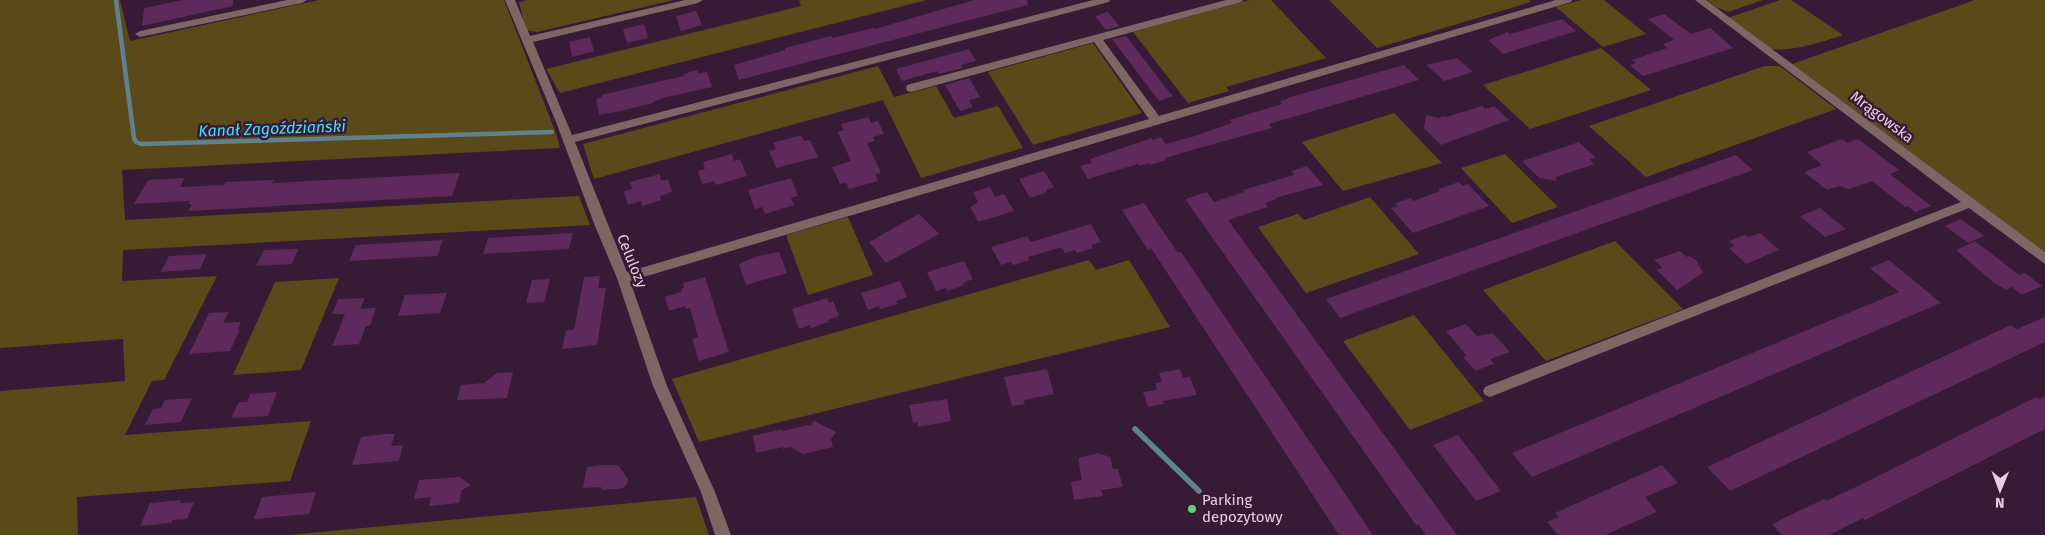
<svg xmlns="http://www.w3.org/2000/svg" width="2045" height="535" font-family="'Fira Sans',sans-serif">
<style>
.green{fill:#5b4a19}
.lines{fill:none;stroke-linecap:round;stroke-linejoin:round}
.stream-far1{stroke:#5f828d;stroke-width:4.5}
.stream{stroke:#5f828d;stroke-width:5.5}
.building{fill:#5d2a5b}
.minor{fill:#7d6764;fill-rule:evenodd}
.poi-dot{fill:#52d673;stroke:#371a36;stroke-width:2}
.labels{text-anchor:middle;stroke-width:5;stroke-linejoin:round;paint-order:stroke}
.street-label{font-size:15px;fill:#e3cfe1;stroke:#371a36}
.poi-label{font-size:15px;fill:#e3cfe1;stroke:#371a36;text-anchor:start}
.water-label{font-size:16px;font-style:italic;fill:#3fe3f9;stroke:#371a36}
</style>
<rect width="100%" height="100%" fill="#371a36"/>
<path class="green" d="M0 0H120L130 41 319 0H504L557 136 560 148 122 170 125 220 579 196 590 225 123 250 122 281 217 276 164 380 152 381 125 435 311 421 290 481 77 497 78 535H0V391L125 381 123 339 0 348Z
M528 0H674L537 32 526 30 519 2Z
M799 0H927L560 93 546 69 801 6Z
M1250 0H1271L1326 58 1226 87 1229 91 1188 103 1133 32Z
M1329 0H1529L1531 2 1377 48Z
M1581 0H1604L1646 34 1603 47 1556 7Z
M1707 0H1763L1728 12 1716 7Z
M1780 0H1791L1843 35C1825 41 1792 52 1773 49 1760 47 1739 26 1728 18Z
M1975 0H2045V252L1792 64Z
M1093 43 1142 113 1033 145 988 72Z
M1601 48 1651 90 1530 129 1483 85Z
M878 66 894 97 936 86 954 118 998 106 1023 148 921 178 883 100 594 179 583 144Z
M1765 66H1780L1836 109 1646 177 1589 126Z
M1394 113 1442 163 1343 191 1302 142Z
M1505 154 1558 207 1512 223 1461 168Z
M1370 197 1419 254 1306 293 1258 227 1298 214 1304 220Z
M848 217 873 275 808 295 786 235Z
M1615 241 1683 309 1546 361 1483 290Z
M1089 260 1096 270 1129 260 1170 327 699 442 672 379Z
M339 278 301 370 233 375 275 282Z
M1414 315 1484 401 1410 430 1343 341Z
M696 497 709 535H288Z"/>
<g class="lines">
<path class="stream-far1" d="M116 0 134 138 136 142 141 144 552 132"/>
<path class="stream" d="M1135 429 1199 491"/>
</g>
<path class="building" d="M183 0H233V6L142 26 144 8Z
M974 0H1027L1028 5 739 80 734 65 785 50V48L831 36 832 38 874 28 875 29Z
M696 11 702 25 681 31 676 16Z
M1108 12 1119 26 1106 30 1095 16Z
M1664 14 1691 34 1710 28 1733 48 1643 76 1630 65 1636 63 1632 60 1667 48 1663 44 1674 40 1648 19Z
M1562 19 1576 31 1503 54 1488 40 1508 32 1509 34 1517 32Z
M644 24 648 38 627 43 623 29Z
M1126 36 1163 84 1173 96 1159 101 1112 39Z
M590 37 594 51 572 57 569 42Z
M969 49 976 61 961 65 963 68 939 74 937 71 902 81 896 69Z
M1457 58 1473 72 1444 81 1426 65Z
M1404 65 1419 80 1269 124 1272 128 1203 147 1165 158 1166 160 1150 165 1149 163 1140 166 1138 164 1088 179 1080 166 1092 163 1090 159 1152 138 1153 140 1161 137 1166 144 1195 136 1232 123 1229 120 1282 104 1280 101 1288 99 1287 98Z
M697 70 698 74 707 72 712 87 663 98 653 102V103L621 111 599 115 596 99 602 97 601 95 684 76V74Z
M969 78 980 97 969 100 973 107 960 111 945 85Z
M1482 106 1485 109 1494 106 1509 120 1441 145 1424 128 1426 115 1438 118 1445 116 1446 117Z
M869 117 871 123 878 121 884 134 873 137 875 141 867 143 881 173 875 174 878 181 849 189 846 182 840 184 832 167 851 161 838 132 844 130 841 124Z
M801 135 804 141 810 140 818 157 776 168 769 151 776 149 773 143Z
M1842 139 1847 143 1858 139 1899 170 1890 174 1931 206 1915 212 1908 206 1905 207 1872 181 1849 189 1839 186 1827 190 1804 172 1822 165 1807 152Z
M1579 142 1596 158 1589 159 1594 164 1556 177V181L1539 178 1522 161Z
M732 154 734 161 740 159 747 176 716 185 714 181 702 184 698 171 705 169 703 162Z
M1736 155 1753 170 1340 318 1326 299Z
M1307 166 1323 185 1275 198 1276 199 1265 203 1268 207 1228 220 1457 535H1426L1418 524 1416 525 1185 199 1207 192 1214 202 1244 192 1243 190 1294 175 1291 171Z
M1044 171 1054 187 1046 190 1047 192 1030 198 1019 179Z
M460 173 452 196 188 211 192 204H188L190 201 134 204 148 180 185 178 180 187H183L224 185 225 182 274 180 272 183Z
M660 174 661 181 668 179 672 192 660 196 661 200 652 203 642 206 641 201 628 205 624 191 632 189 630 182Z
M791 178 798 196 791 198 794 205 765 214 762 207 755 209 748 190Z
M1459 182 1463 186 1468 184 1489 206 1413 233 1391 208 1398 206 1395 203 1411 198 1413 201 1440 191 1438 189Z
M990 187 995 197 1004 194 1014 211 978 222 970 207 978 202 973 192Z
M1144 203 1178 253 1181 252 1373 535H1339L1151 248 1148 250 1122 210Z
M1820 208 1846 229 1825 237 1800 216Z
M919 214 939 234 886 263 869 242Z
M1961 219 1984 236 1968 243 1945 226Z
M1091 224 1101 242 1091 245 1093 248 1077 253 1075 250 1065 253 1062 248H1059L1028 257 1029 260 1013 265 1011 262 1001 265 991 247 1027 236 1031 242Z
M573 233 569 249 483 254 488 238Z
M1760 233 1779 250 1746 264 1729 248 1735 246 1729 241 1745 235 1748 237Z
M443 240 437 256 349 261 356 245Z
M1975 241 2019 275 2025 273 2042 286 2022 295 2012 287 2006 290 1993 282 1956 250Z
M298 249 292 264 256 266 264 250Z
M1680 251 1687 257 1689 256 1696 260 1703 273 1677 290 1657 270 1663 268 1654 260Z
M779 252 787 273 746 285 739 264 758 256Z
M207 254 200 269 161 272 169 256Z
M1889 260 1941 303 1532 477 1512 453 1899 292 1870 268Z
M964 261 973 279 963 283 964 285 947 291 946 288 936 291 927 272Z
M600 276 598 288H606L597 345 562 349 566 330H574L584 277Z
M705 277 729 352 699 361 692 339 698 337 690 308 686 309 685 306 669 311 665 297 681 292V289L684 288 683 283Z
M550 279 544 302 526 303 532 280Z
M900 281 907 297 896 301 898 304 880 309 879 306 868 310 861 293Z
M447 293 440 313 398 316 405 295Z
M365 298 360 309 376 308 370 326H366L359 344 332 346 345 314H332L338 299Z
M827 298 829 303 833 301 839 316 828 320 829 322 811 328 810 325 799 329 792 309Z
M229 312 223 323 241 322 238 330 240 329 230 351 189 354 209 313Z
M2045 317V342L1730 491 1707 467 2011 325 2017 329Z
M1466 324 1477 336 1493 333 1510 352 1490 359 1494 364 1475 371 1463 357 1467 356 1446 331Z
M1047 369 1054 394 1024 400 1025 404 1012 406 1004 377Z
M1180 369 1183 378 1190 377 1197 395 1163 401 1164 404 1148 407 1143 392 1157 390 1155 383 1162 382 1159 373Z
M513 372 507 398 457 400 461 385 484 383 497 373Z
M277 392 268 416 231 418 239 402H247L250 394Z
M2045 396V429L1865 520 1863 518 1829 535H1782L1772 524 1824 499 1826 501 1858 486 2036 397 2039 399Z
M192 398 181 422 145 425 153 409 161 408 165 400Z
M947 399 951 421 918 427V422L913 423 909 405Z
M814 421 836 432 831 439 833 447 803 454 790 447 783 449V447L756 453 753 436 782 429V431L808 425 810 426Z
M385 434H395L391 446 403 445 399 461 352 465 361 437Z
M1458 435 1484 469 1501 491 1476 501 1433 445Z
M1098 453 1110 457 1113 469H1118L1123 487 1101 490 1103 496 1074 500 1071 482 1082 480 1078 458Z
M601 465H618L628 479 627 484 623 488 616 489 601 490V487L583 488 587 467Z
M1662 465 1678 483 1645 497 1657 512 1605 535H1558L1547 522 1559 517 1555 513Z
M460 477 471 485 462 490 459 503 429 506 431 497 414 499 419 480Z
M316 492 309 514 254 519 262 497Z
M181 500 180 503 194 502 187 519 173 520 171 523 140 526 150 503Z"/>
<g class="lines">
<path class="minor" d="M287 0H307L302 3 140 37 135 34 140 31Z
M505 0H515L530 36 685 0H703L698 3 533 42 572 135 1093 0H1110L1109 2 575 142 627 272 1149 119 1094 42 911 92 907 91 906 88 907 85 1226 0H1243L1242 2 1103 40 1159 116 1556 0H1572L1571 2 630 281 667 386 715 492 731 535H715L701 492 653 386 617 278 595 226 556 122Z
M1695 0H1706L2045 252V264L1969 208 1495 395 1490 397 1485 395 1483 391 1485 387 1961 202Z"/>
</g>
<circle class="poi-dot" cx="1192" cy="509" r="5"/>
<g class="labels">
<g class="street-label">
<text transform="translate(1882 117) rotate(37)" y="5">Mrągowska</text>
<text transform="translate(632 261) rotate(68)" y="5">Celulozy</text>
</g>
<g class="poi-label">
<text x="1202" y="505">Parking<tspan x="1202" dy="17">depozytowy</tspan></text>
</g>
<g class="water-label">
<text transform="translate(272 128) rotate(-2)" y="6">Kanał Zagoździański</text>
</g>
</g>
<g transform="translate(2000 490) rotate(181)" stroke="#371a36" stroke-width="4" paint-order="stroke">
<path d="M0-4L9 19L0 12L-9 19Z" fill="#e3cfe1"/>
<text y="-8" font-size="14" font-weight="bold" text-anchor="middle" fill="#e3cfe1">N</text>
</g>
</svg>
